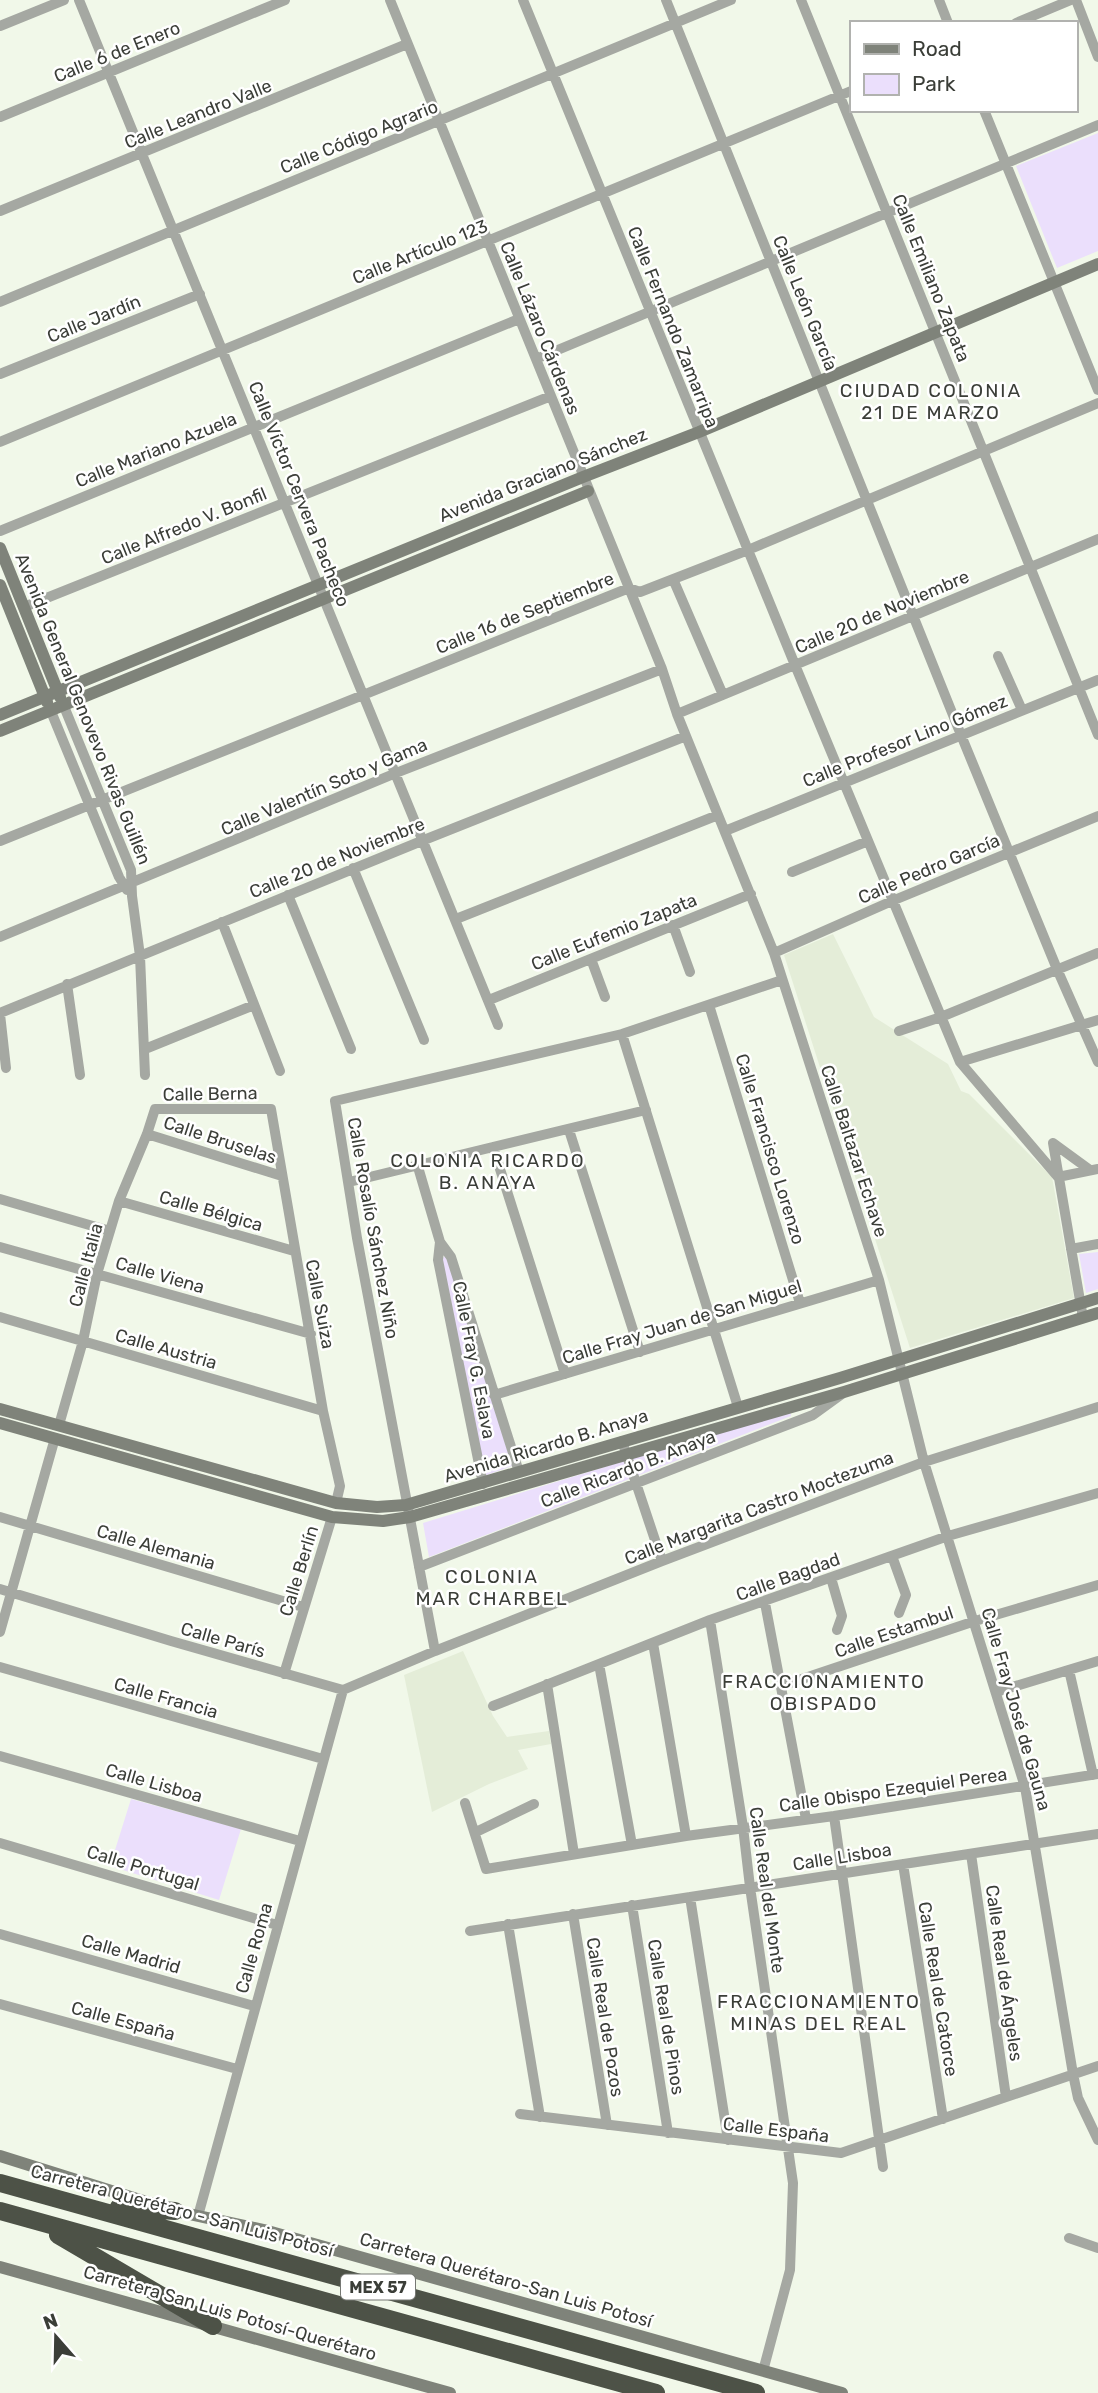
<svg xmlns="http://www.w3.org/2000/svg" width="1098" height="2393" font-family="Rubik,sans-serif">
<style>
.built{fill:#e4edd8}
.green{fill:#ebdffc}
.lines{fill:none;stroke-linecap:round;stroke-linejoin:round}
.street{stroke:#a5a8a2;stroke-width:10}
.secondary{stroke:#7f837a;stroke-width:12}
.highway{stroke:#4d5247;stroke-width:18}
.labels{text-anchor:middle;stroke-width:5;stroke-linejoin:round;paint-order:stroke}
.shield{fill:#fff;stroke:#767874;stroke-width:2}
.shield-label{font-size:16px;font-weight:bold;fill:#3b3e38}
.street-label{font-size:18px;fill:#3b3e38;stroke:#fff}
.neighbourhood-label{font-size:19px;letter-spacing:2px;fill:#3b3e38;stroke:#fff}
</style>
<rect width="100%" height="100%" fill="#f1f8e9"/>
<path class="built" d="M833 934 874 1017 948 1064 961 1091 969 1094 1052 1177 1074 1298 910 1348 784 955Z
M463 1651 493 1716 507 1737 549 1731 551 1744 518 1750 528 1769 489 1784 432 1812 404 1675Z"/>
<path class="green" d="M1098 133V251L1057 268 1016 166Z
M1098 1252V1289L1086 1293 1079 1254Z
M445 1256 449 1258 512 1466 484 1476 442 1259Z
M790 1410 791 1416 429 1557 423 1523Z
M131 1799 241 1829 219 1900 110 1866Z"/>
<g class="lines">
<path class="street" d="M79 0 498 1025
M390 0 662 669 677 714 774 953 879 1280 924 1462 1025 1787 1073 2074 1078 2098 1098 2140
M523 0 795 665 960 1062 1058 1177 1098 1169
M666 0 961 735 1057 969 1098 1062
M801 0 1098 735
M939 0 948 23
M1076 0 1098 57
M1016 23 1071 0
M0 26 64 0
M984 110 1098 390
M0 117 285 0
M0 211 407 44
M0 302 731 0
M536 359 1098 125
M0 374 200 294
M0 442 851 91
M0 531 519 319
M673 579 723 695
M24 607 551 396
M998 656 1022 710
M63 704 131 870 132 896 140 956 145 1075
M50 709 119 877 127 890
M677 714 1098 539
M725 831 1098 680
M0 841 629 588 640 592 748 550 1098 403
M353 868 424 1040
M792 872 868 841
M288 895 351 1049
M456 919 718 815
M222 922 280 1071
M673 925 690 972
M0 937 396 773 662 669
M774 953 892 901 1098 816
M591 959 605 997
M67 984 80 1075
M489 1000 751 894
M709 1005 800 1303
M0 1013 424 840 686 736
M0 1014 6 1068
M899 1031 941 1017 1098 953
M622 1034 738 1407
M145 1049 254 1005
M960 1062 1098 1020
M569 1130 640 1352
M147 1134 282 1176
M1053 1143 1083 1318
M1053 1143 1090 1170
M493 1147 565 1374
M418 1167 440 1242 451 1257 519 1472
M349 1182 646 1110
M0 1199 110 1231
M119 1201 294 1251
M440 1242 438 1260 483 1484
M0 1247 311 1334
M1071 1249 1098 1244
M0 1317 323 1411
M494 1395 879 1280
M59 1425 83 1341 97 1274 119 1201 147 1134 155 1109H271L323 1411 340 1486 336 1503
M622 1441 662 1561
M0 1517 303 1607
M892 1556 906 1595 899 1613
M419 1567 813 1415 842 1394
M831 1578 842 1616 837 1630
M0 1589 171 1641 343 1690 435 1651 662 1561 924 1462 1098 1407
M765 1603 806 1819
M710 1620 743 1827 750 1887 793 2183 790 2270 763 2371
M0 1632 55 1438
M653 1643 686 1836
M435 1651 357 1238 335 1101 622 1034 782 980
M599 1664 632 1845
M0 1667 323 1759
M1069 1670 1093 1775
M284 1674 332 1517
M547 1684 574 1854
M781 1686 975 1621 1098 1585
M996 1692 1098 1661
M493 1706 710 1620 948 1536 1098 1493
M0 1756 300 1841
M465 1803 486 1869 686 1836 834 1816 1098 1774
M834 1816 883 2167
M476 1832 534 1804
M0 1843 277 1925
M971 1854 1006 2097
M903 1864 943 2119
M690 1897 728 2140
M632 1905 668 2133
M573 1914 607 2125
M508 1924 540 2117
M470 1931 1098 1834
M0 1934 254 2006
M0 2004 237 2069
M520 2114 841 2153 1098 2066
M198 2216 343 1690
M1069 2238 1098 2248"/>
<path class="secondary" d="M0 548 60 697
M0 585 47 702
M0 715 583 477 699 432 1098 264
M0 731 588 491
M0 1409 336 1503 377 1507 406 1505 840 1378 1098 1298
M0 1423 332 1517 383 1521 410 1517 844 1392 1098 1313
M0 2156 175 2211 264 2230 842 2393
M0 2267 450 2393"/>
<path class="highway" d="M0 2183 756 2393
M119 2207 175 2211
M0 2211 656 2393
M58 2235 213 2326"/>
</g>
<g class="labels">
<rect class="shield" x="341" y="2274.5" width="74" height="25" rx="5"/>
<g class="shield-label">
<text x="378" y="2293">MEX 57</text>
</g>
<g class="street-label">
<text transform="translate(117 52) rotate(-22)" y="6">Calle 6 de Enero</text>
<text transform="translate(198 114) rotate(-22)" y="6">Calle Leandro Valle</text>
<text transform="translate(359 137) rotate(-22)" y="6">Calle Código Agrario</text>
<text transform="translate(420 252) rotate(-22)" y="6">Calle Artículo 123</text>
<text transform="translate(931 278) rotate(68)" y="6">Calle Emiliano Zapata</text>
<text transform="translate(805 303) rotate(68)" y="6">Calle León García</text>
<text transform="translate(94 319) rotate(-22)" y="6">Calle Jardín</text>
<text transform="translate(673 327) rotate(68)" y="6">Calle Fernando Zamarripa</text>
<text transform="translate(540 328) rotate(68)" y="6">Calle Lázaro Cárdenas</text>
<text transform="translate(156 450) rotate(-22)" y="6">Calle Mariano Azuela</text>
<text transform="translate(543 475) rotate(-22)" y="6">Avenida Graciano Sánchez</text>
<text transform="translate(299 494) rotate(68)" y="6">Calle Víctor Cervera Pacheco</text>
<text transform="translate(184 526) rotate(-22)" y="6">Calle Alfredo V. Bonfil</text>
<text transform="translate(882 612) rotate(-23)" y="6">Calle 20 de Noviembre</text>
<text transform="translate(525 613) rotate(-22)" y="6">Calle 16 de Septiembre</text>
<text transform="translate(83 709) rotate(68)" y="6">Avenida General Genovevo Rivas Guillén</text>
<text transform="translate(905 741) rotate(-22)" y="6">Calle Profesor Lino Gómez</text>
<text transform="translate(324 787) rotate(-23)" y="6">Calle Valentín Soto y Gama</text>
<text transform="translate(337 858) rotate(-22)" y="6">Calle 20 de Noviembre</text>
<text transform="translate(929 869) rotate(-23)" y="6">Calle Pedro García</text>
<text transform="translate(614 932) rotate(-22)" y="6">Calle Eufemio Zapata</text>
<text transform="translate(210 1094) rotate(-1)" y="6">Calle Berna</text>
<text transform="translate(220 1140) rotate(18)" y="6">Calle Bruselas</text>
<text transform="translate(770 1149) rotate(73)" y="6">Calle Francisco Lorenzo</text>
<text transform="translate(854 1151) rotate(72)" y="6">Calle Baltazar Echave</text>
<text transform="translate(211 1211) rotate(16)" y="6">Calle Bélgica</text>
<text transform="translate(373 1228) rotate(80)" y="6">Calle Rosalío Sánchez Niño</text>
<text transform="translate(86 1265) rotate(-75)" y="6">Calle Italia</text>
<text transform="translate(160 1275) rotate(16)" y="6">Calle Viena</text>
<text transform="translate(320 1304) rotate(79)" y="6">Calle Suiza</text>
<text transform="translate(682 1322) rotate(-17)" y="6">Calle Fray Juan de San Miguel</text>
<text transform="translate(166 1349) rotate(16)" y="6">Calle Austria</text>
<text transform="translate(474 1360) rotate(79)" y="6">Calle Fray G. Eslava</text>
<text transform="translate(546 1446) rotate(-17)" y="6">Avenida Ricardo B. Anaya</text>
<text transform="translate(628 1469) rotate(-21)" y="6">Calle Ricardo B. Anaya</text>
<text transform="translate(759 1508) rotate(-21)" y="6">Calle Margarita Castro Moctezuma</text>
<text transform="translate(156 1547) rotate(16)" y="6">Calle Alemania</text>
<text transform="translate(299 1571) rotate(-73)" y="6">Calle Berlín</text>
<text transform="translate(788 1577) rotate(-20)" y="6">Calle Bagdad</text>
<text transform="translate(894 1632) rotate(-19)" y="6">Calle Estambul</text>
<text transform="translate(223 1640) rotate(16)" y="6">Calle París</text>
<text transform="translate(166 1698) rotate(16)" y="6">Calle Francia</text>
<text transform="translate(1016 1709) rotate(74)" y="6">Calle Fray José de Gauna</text>
<text transform="translate(154 1783) rotate(16)" y="6">Calle Lisboa</text>
<text transform="translate(893 1790) rotate(-8)" y="6">Calle Obispo Ezequiel Perea</text>
<text transform="translate(842 1857) rotate(-9)" y="6">Calle Lisboa</text>
<text transform="translate(143 1868) rotate(17)" y="6">Calle Portugal</text>
<text transform="translate(767 1890) rotate(82)" y="6">Calle Real del Monte</text>
<text transform="translate(254 1948) rotate(-74)" y="6">Calle Roma</text>
<text transform="translate(131 1954) rotate(16)" y="6">Calle Madrid</text>
<text transform="translate(1004 1973) rotate(82)" y="6">Calle Real de Ángeles</text>
<text transform="translate(938 1989) rotate(81)" y="6">Calle Real de Catorce</text>
<text transform="translate(605 2017) rotate(81)" y="6">Calle Real de Pozos</text>
<text transform="translate(666 2017) rotate(81)" y="6">Calle Real de Pinos</text>
<text transform="translate(123 2021) rotate(15)" y="6">Calle España</text>
<text transform="translate(776 2130) rotate(7)" y="6">Calle España</text>
<text transform="translate(182 2211) rotate(15)" y="6">Carretera Querétaro - San Luis Potosí</text>
<text transform="translate(506 2280) rotate(16)" y="6">Carretera Querétaro-San Luis Potosí</text>
<text transform="translate(230 2313) rotate(16)" y="6">Carretera San Luis Potosí-Querétaro</text>
</g>
<g class="neighbourhood-label">
<text x="931" y="397">CIUDAD COLONIA<tspan x="931" dy="22">21 DE MARZO</tspan></text>
<text x="488" y="1167">COLONIA RICARDO<tspan x="488" dy="22">B. ANAYA</tspan></text>
<text x="492" y="1583">COLONIA<tspan x="492" dy="22">MAR CHARBEL</tspan></text>
<text x="824" y="1688">FRACCIONAMIENTO<tspan x="824" dy="22">OBISPADO</tspan></text>
<text x="819" y="2008">FRACCIONAMIENTO<tspan x="819" dy="22">MINAS DEL REAL</tspan></text>
</g>
</g>
<rect x="850" y="21" width="228" height="91" fill="#ffffff" stroke="#b1b2af" stroke-width="2"/>
<rect x="864" y="44" width="35" height="10" fill="#7f837a" stroke="#b1b2af" stroke-width="2"/>
<text x="912" y="56" font-size="21" fill="#3b3e38">Road</text>
<rect x="864" y="74" width="35" height="21" fill="#ebdffc" stroke="#b1b2af" stroke-width="2"/>
<text x="912" y="91" font-size="21" fill="#3b3e38">Park</text>
<g transform="translate(56 2337) rotate(340)" stroke="#ffffff" stroke-width="5" paint-order="stroke">
<path d="M0-5L12 26L0 18L-12 26Z" fill="#3b3e38"/>
<text y="-10" font-size="19" font-weight="bold" text-anchor="middle" fill="#3b3e38">N</text>
</g>
</svg>
